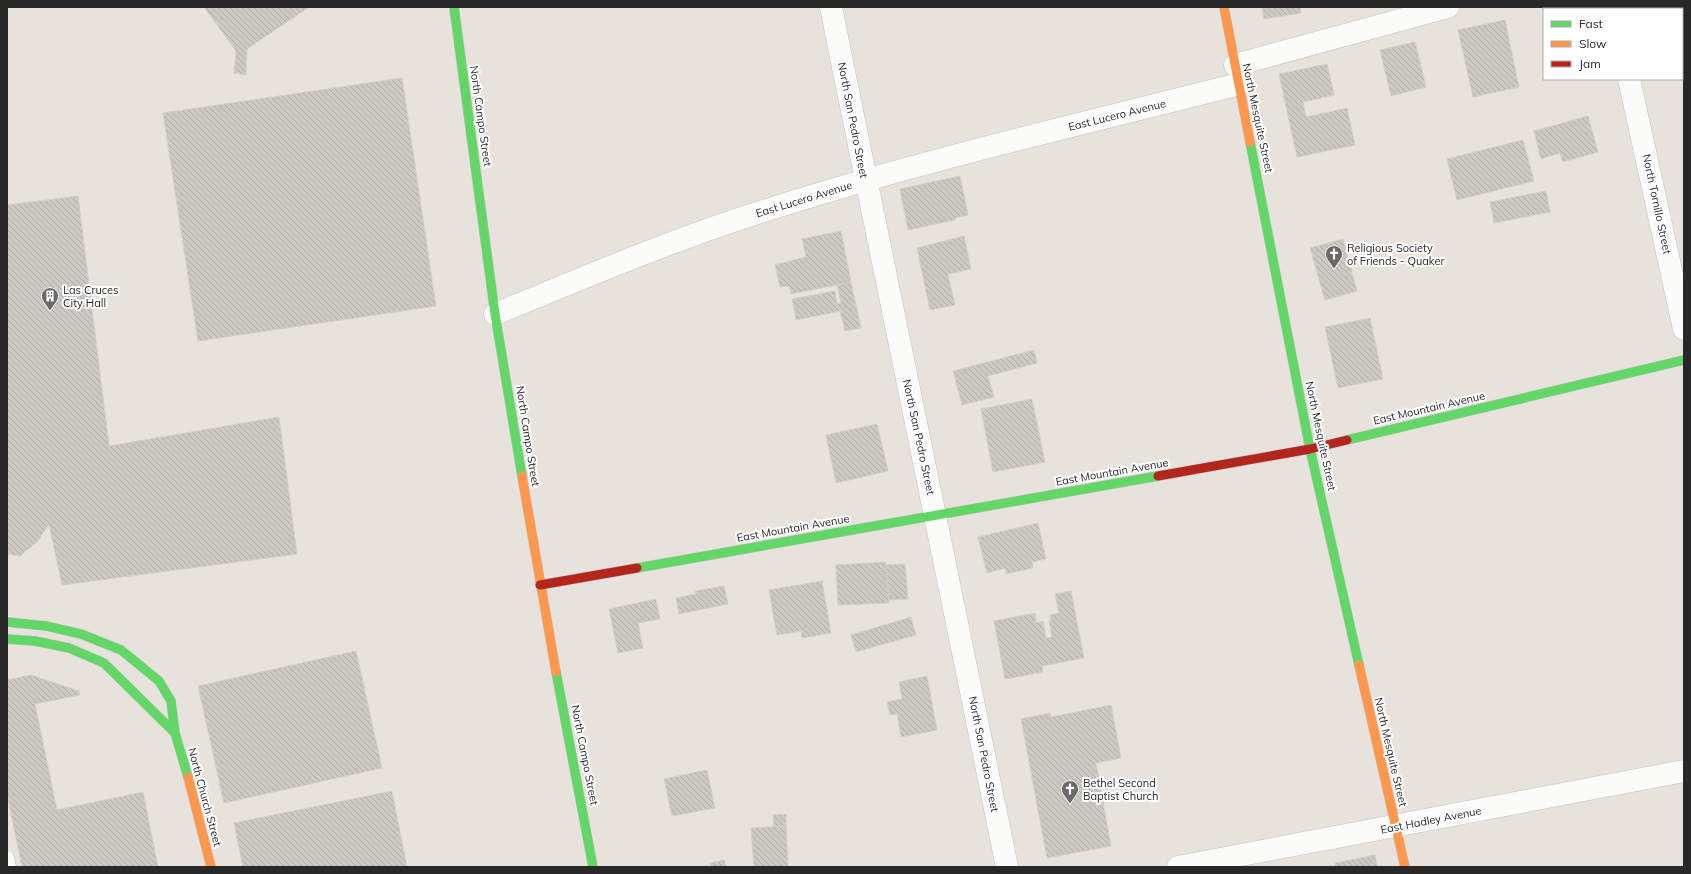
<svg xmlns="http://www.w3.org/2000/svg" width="1691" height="874" font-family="Mulish,sans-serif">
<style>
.building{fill:url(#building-back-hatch);stroke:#d2cec8}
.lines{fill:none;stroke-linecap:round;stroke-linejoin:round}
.lane-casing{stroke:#c3c2c3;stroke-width:15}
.street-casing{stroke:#c3c2c3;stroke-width:23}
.fast-casing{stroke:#c3c2c3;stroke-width:10}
.slow-casing{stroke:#c3c2c3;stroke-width:10}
.jam-casing{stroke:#c3c2c3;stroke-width:10}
.lane{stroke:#fbfbfa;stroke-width:14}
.street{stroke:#fbfbfa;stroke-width:22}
.fast{stroke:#63d668;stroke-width:9}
.slow{stroke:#ff974d;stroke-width:9}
.jam{stroke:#b3261e;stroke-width:9}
.labels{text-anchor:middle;stroke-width:4;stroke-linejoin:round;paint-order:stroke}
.street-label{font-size:11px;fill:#282828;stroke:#fff}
.poi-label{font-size:11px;fill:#282828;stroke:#fff;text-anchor:start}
</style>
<defs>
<pattern id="building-back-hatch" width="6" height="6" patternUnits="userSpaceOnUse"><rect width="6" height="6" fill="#ccc8c4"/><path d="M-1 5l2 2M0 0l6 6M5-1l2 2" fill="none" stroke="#afaca8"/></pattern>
</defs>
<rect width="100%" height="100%" fill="#e7e2dc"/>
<path class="building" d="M204 7H309L247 49 246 75 234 73 236 51Z
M1262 7H1300L1301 13 1264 19Z
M1651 7H1684V10L1652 9Z
M1505 20 1519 87 1473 97 1458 30Z
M1415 42 1426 87 1391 96 1380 50Z
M1327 64 1334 95 1303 102 1306 117 1347 108 1355 145 1297 157 1279 74Z
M402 78 436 306 198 341 163 113Z
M1588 116 1598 152 1563 162 1560 153 1541 159 1534 131Z
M1523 140 1534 181 1457 200 1447 159Z
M960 176 968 215 955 218V220L908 230 900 189Z
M1546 191 1550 212 1494 223 1490 202Z
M78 196 109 446 279 417 297 554 62 585 49 524 38 541 20 556 7 554V205Z
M841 231 851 282 791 294 789 286 780 287 775 265 806 257 802 239Z
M964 236 971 269 948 274 955 305 930 310 917 248Z
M1343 239 1357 291 1325 300 1310 248Z
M851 282 861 328 845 331 840 311 796 320 792 299 835 291 837 304 841 303 837 285Z
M1370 318 1383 379 1338 388 1325 327Z
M1034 350 1037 363 988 376 994 397 962 405 953 371Z
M1032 399 1045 462 993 472 981 409Z
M877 424 888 471 836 483 826 435Z
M1038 523 1046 559 1032 562 1033 568 1006 574 1005 568 987 573 978 537Z
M886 562 889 603 838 605 836 565Z
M905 564 908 599 889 600 886 565Z
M822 581 831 633 802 638 801 631 777 635 769 590Z
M724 586 728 604 679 614 676 598 696 594 695 591Z
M1071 591 1084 658 1042 666 1043 672 1005 679 994 621 1035 613 1036 623 1043 621 1046 638 1052 637 1049 621H1051L1050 615 1059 613 1055 594Z
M656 599 660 619 638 623 643 648 618 653 609 609Z
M911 617 916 635 856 652 851 635Z
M356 651 382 768 224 803 198 686Z
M31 675 79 691 80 695 35 704 57 810 143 792 158 867H22L7 794V680Z
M927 676 937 730 901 737 897 714 890 715 887 702 902 699 899 682Z
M1111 705 1121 758 1096 763 1111 846 1047 858 1021 719 1050 713 1051 717Z
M707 770 715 808 672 816 664 779Z
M392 791 407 867H243L234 823Z
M786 814V826L774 827 773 815Z
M786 826 788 867H754L751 828Z
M1375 855 1377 867H1335V863Z
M724 860 726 867H711L710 863Z"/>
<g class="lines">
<g class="lane-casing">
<path id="lane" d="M7 858 9 867"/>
</g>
<g class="street-casing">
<path id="street" d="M831 7C887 294 948 580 1007 867
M1614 7V9
M1235 65 1448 7
M1629 79 1684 329
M495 314C586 277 676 238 770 209 924 160 1082 124 1239 84
M1178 867 1684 771"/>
</g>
<g class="fast-casing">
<path id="fast" d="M454 7 495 314 522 476
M1250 142 1310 449 1359 665
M1347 440 1684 360
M637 568 1158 476
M7 622 46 626 81 634 121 650 159 681 171 701 175 733 188 777
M7 639 35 641 69 648 104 663 175 733
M556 672 593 867"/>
</g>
<g class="slow-casing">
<path id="slow" d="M1224 7 1250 142
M522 476 556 672
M1359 665 1405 867
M188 777 211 867"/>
</g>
<g class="jam-casing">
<path id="jam" d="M1158 476 1310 449 1347 440
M540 585 637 568"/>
</g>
<use href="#lane" class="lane"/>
<use href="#street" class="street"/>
<use href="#fast" class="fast"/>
<use href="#slow" class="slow"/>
<use href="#jam" class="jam"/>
</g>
<defs>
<g id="church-pin" transform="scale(0.9)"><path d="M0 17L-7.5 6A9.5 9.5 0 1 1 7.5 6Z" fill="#6b6967" stroke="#fff"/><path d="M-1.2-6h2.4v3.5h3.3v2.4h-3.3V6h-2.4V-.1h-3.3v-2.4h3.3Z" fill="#fff"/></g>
<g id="building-pin" transform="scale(0.9)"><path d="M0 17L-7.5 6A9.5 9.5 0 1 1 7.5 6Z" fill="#6b6967" stroke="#fff"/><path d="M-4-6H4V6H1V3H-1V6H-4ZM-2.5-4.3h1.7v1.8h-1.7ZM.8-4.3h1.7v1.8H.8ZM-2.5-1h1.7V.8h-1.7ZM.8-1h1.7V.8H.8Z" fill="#fff"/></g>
</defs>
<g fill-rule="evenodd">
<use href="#church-pin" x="1334" y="254"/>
<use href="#building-pin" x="50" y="296"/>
<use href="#church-pin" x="1070" y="789"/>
</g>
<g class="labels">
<g class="street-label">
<text transform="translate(1117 115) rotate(-14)" y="4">East Lucero Avenue</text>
<text transform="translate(481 116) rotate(82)" y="4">North Campo Street</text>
<text transform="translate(1258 118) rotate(78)" y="4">North Mesquite Street</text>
<text transform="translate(853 120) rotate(79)" y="4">North San Pedro Street</text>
<text transform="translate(804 199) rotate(-17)" y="4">East Lucero Avenue</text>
<text transform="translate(1657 204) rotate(78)" y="4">North Tornillo Street</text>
<text transform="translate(1429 408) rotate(-13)" y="4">East Mountain Avenue</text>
<text transform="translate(528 436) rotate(81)" y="4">North Campo Street</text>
<text transform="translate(1321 436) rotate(78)" y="4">North Mesquite Street</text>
<text transform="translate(919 437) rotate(78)" y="4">North San Pedro Street</text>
<text transform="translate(1112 472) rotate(-10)" y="4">East Mountain Avenue</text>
<text transform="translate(793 528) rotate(-10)" y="4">East Mountain Avenue</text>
<text transform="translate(1391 752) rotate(77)" y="4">North Mesquite Street</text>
<text transform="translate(984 754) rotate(79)" y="4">North San Pedro Street</text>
<text transform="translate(585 755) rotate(79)" y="4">North Campo Street</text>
<text transform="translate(205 797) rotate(75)" y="4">North Church Street</text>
<text transform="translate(1431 820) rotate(-11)" y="4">East Hadley Avenue</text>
</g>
<g class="poi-label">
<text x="1347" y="252">Religious Society<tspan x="1347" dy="13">of Friends - Quaker</tspan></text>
<text x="63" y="294">Las Cruces<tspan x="63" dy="13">City Hall</tspan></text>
<text x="1083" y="787">Bethel Second<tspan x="1083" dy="13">Baptist Church</tspan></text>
</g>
</g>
<rect width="1691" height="874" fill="none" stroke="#282828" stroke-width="16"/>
<rect x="1543" y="8" width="140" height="72" fill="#ffffff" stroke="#a9a9a9"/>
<rect x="1551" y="21" width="20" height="6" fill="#63d668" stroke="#a9a9a9"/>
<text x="1579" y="28" font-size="12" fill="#282828">Fast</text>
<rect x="1551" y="41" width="20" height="6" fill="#ff974d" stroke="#a9a9a9"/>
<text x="1579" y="48" font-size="12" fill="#282828">Slow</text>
<rect x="1551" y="61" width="20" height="6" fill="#b3261e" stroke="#a9a9a9"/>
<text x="1579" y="68" font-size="12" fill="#282828">Jam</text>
</svg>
